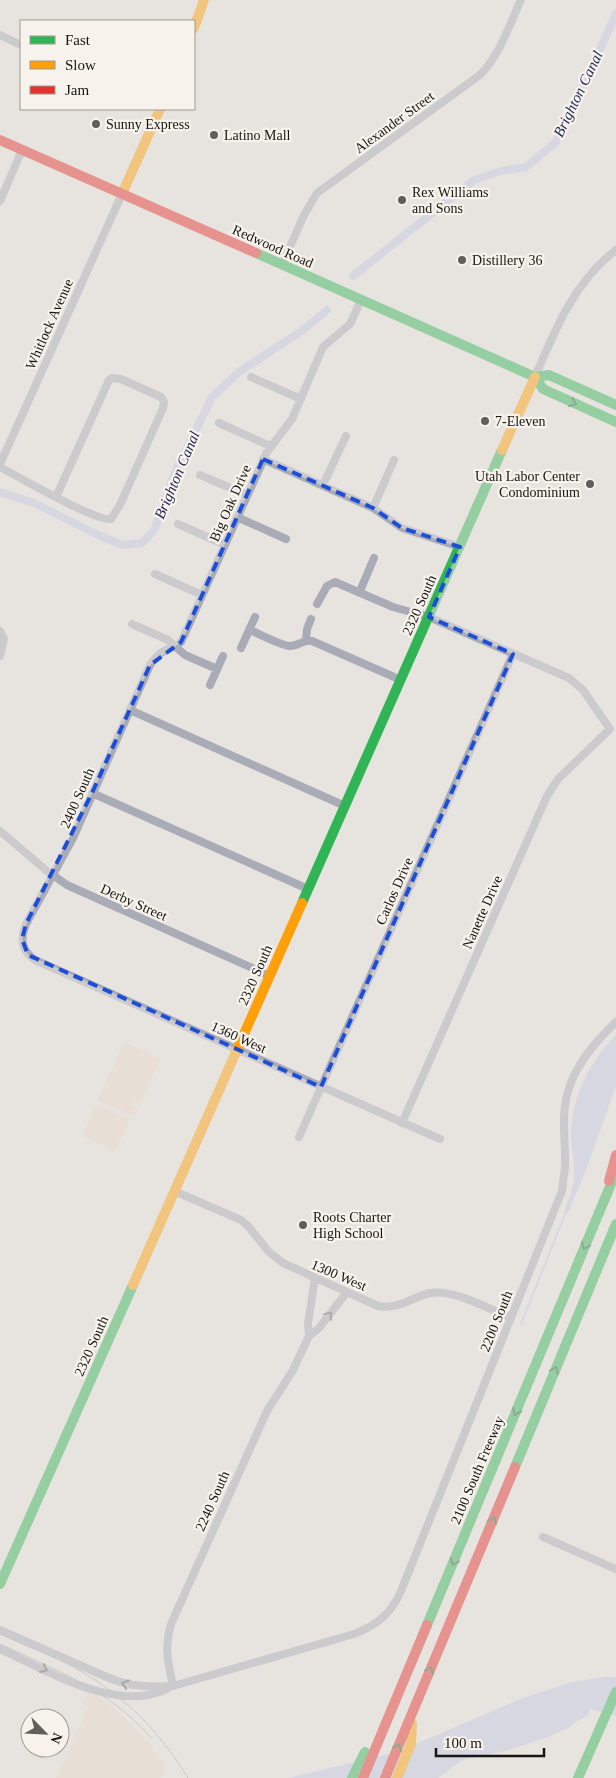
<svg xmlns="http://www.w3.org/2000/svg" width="616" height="1778" font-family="Georgia,serif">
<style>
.green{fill:#e6d8c7}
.water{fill:#c0c7e2}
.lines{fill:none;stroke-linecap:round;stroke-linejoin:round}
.stream{stroke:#c0c7e2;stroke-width:2}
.canal{stroke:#c0c7e2;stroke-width:8}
.street{stroke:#a9abb6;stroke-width:8}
.fast{stroke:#30b455;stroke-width:10}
.slow{stroke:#ff9f0a;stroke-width:10}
.jam{stroke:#e5322d;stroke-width:10}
.tram{stroke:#a5a5a9;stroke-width:1}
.oneway{stroke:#246534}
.oneway2{stroke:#606065}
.marked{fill:none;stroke:#1d4ed8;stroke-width:4;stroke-dasharray:10 6;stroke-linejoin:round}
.poi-dot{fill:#605e5b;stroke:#f7f2eb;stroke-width:2}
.labels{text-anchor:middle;stroke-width:4.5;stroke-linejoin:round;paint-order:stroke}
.street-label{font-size:14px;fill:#181614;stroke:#f7f2eb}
.poi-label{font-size:14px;fill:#181614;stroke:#f7f2eb;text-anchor:start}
.water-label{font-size:15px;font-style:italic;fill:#21295a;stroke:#f7f2eb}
</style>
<rect width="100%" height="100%" fill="#e7e4e0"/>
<path class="green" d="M124 1042 161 1058 141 1102 134 1100 132 1105 139 1108 135 1117 98 1100Z
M96 1104 130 1119 115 1151 82 1136Z
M89 1692C109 1698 164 1752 167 1773L160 1778H56L89 1706 83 1703Z"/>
<path class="water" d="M616 1035V1086L586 1170 568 1213 564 1211C569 1198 575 1184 574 1170 574 1158 571 1147 571 1135 572 1096 589 1062 616 1035Z
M604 1677H616V1716L590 1709 588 1716 579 1720 570 1727 548 1737 509 1750 462 1760 438 1778H288L397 1752 523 1698 572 1682Z"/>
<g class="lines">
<path class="stream" d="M521 1324 566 1212"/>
<path class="canal" d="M353 276 474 180 501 171 526 167 555 143 567 122 616 14
M0 492 34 503 94 533 122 545 142 543 154 530 174 475 212 397 239 372 303 330 327 310"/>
<path class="street" d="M0 35 21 45
M0 201 22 150
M282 265 304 215 317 193 480 75C500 55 509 25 521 0
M361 300 350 324 323 347 292 419 267 452 181 642C176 647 171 647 166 650 159 653 154 659 150 665L73 838 26 924C20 939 21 950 35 960L440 1139
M251 377 301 399
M535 377C555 330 574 282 616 250
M219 423 270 446
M263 459 373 508 402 528 460 547
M0 464 122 194
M0 467 7 471C25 480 96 522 111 519L120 505 163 408 164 402 161 397 121 379 112 378 109 380 56 497
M200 475 247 495
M323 485 346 436
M373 508 394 460
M237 517 286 539
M178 524 225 545
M155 574 202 595
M360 591 374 558
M317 604 327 586 335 582 393 607 429 617 569 678 583 690 610 729 558 779 547 796 402 1123
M132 624 168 640 185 655 217 669
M250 630C260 634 279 645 290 646 299 646 303 639 312 641L401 680
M0 631 4 639 0 656
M306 640 307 629 311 619
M241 648 255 617
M210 685 223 656
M130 710 345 806
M92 793 308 889
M0 831 47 871 67 885 270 976
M299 1137 513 654
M174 1191 241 1220 248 1226 269 1252 283 1263 378 1306C398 1310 412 1297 430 1293 454 1289 489 1309 511 1318
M309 1336 308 1324 315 1278
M543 1537 616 1569
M0 1630 109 1678C131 1687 150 1687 173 1686L354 1634C377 1625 391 1614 401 1591L562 1191C563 1183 564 1175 565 1168 566 1144 561 1118 567 1095 574 1066 595 1042 616 1022
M0 1649C47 1670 118 1715 169 1688
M173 1686C168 1663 164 1648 171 1624L267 1411 293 1370 309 1336 319 1328 347 1292"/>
<path class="fast" d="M256 253 535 377 543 389 616 422
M535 377 549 375 616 405
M302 903 502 450
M515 1467 616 1224
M0 1584 133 1285
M427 1625 616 1172
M352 1778 365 1752
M578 1778 616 1692"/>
<path class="slow" d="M194 28 204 0
M122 194 160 109
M502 450 535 377
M133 1285 302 903
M397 1778 411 1744 412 1723"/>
<path class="jam" d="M0 140 256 253
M609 1181 616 1155
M363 1778 427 1625
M385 1778 515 1467"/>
<path class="tram" d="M0 1634C25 1646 53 1655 77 1669 124 1695 160 1732 188 1778
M0 1644C56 1670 110 1690 151 1738"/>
</g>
<defs><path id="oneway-chevron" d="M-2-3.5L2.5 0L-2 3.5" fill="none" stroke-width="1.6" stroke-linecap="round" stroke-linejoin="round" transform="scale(1.25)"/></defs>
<g class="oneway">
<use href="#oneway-chevron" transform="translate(573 403) rotate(24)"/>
<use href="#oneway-chevron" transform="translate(585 1246) rotate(113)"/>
<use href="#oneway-chevron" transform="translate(555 1370) rotate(-67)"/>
<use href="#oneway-chevron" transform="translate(516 1412) rotate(113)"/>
<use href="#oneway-chevron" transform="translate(493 1520) rotate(-67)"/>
<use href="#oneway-chevron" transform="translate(454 1562) rotate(113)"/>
<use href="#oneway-chevron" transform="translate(430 1670) rotate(-67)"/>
<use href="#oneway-chevron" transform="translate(398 1747) rotate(-67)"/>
</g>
<g class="oneway2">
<use href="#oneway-chevron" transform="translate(329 1315) rotate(-50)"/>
<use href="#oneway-chevron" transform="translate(44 1669) rotate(25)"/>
<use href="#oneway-chevron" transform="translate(125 1684) rotate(-164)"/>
</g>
<path d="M0 0H616V1778H0ZM263 459 373 508 402 528 460 547 429 617 513 654 321 1087 28 955 22 939 26 924 92 793 150 665 181 642Z" fill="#e7e4e0" fill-opacity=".55" fill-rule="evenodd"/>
<path class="marked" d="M263 459 373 508 402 528 460 547 429 617 513 654 321 1087 28 955 22 939 26 924 92 793 150 665 181 642Z"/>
<g class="poi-dot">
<circle cx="96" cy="124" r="5"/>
<circle cx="214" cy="135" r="5"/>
<circle cx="402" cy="200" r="5"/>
<circle cx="462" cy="260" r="5"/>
<circle cx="485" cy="421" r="5"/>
<circle cx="590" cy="484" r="5"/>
<circle cx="303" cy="1225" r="5"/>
</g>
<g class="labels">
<g class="street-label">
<text transform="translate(394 122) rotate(-36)" y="5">Alexander Street</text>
<text transform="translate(273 246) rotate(24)" y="5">Redwood Road</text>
<text transform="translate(49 324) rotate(-66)" y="5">Whitlock Avenue</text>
<text transform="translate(230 503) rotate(-66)" y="5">Big Oak Drive</text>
<text transform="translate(419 605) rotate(-66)" y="5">2320 South</text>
<text transform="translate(77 798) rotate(-66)" y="5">2400 South</text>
<text transform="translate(394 891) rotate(-66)" y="5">Carlos Drive</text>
<text transform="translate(134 902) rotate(24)" y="5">Derby Street</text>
<text transform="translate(482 912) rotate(-66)" y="5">Nanette Drive</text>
<text transform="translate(255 975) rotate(-66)" y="5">2320 South</text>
<text transform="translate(239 1037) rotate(24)" y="5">1360 West</text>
<text transform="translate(339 1275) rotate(23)" y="5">1300 West</text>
<text transform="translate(496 1321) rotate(-68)" y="5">2200 South</text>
<text transform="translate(91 1346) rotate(-66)" y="5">2320 South</text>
<text transform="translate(477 1470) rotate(-67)" y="5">2100 South Freeway</text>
<text transform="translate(212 1501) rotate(-66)" y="5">2240 South</text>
</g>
<g class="poi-label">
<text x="106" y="129">Sunny Express</text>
<text x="224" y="140">Latino Mall</text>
<text x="412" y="197">Rex Williams<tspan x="412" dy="16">and Sons</tspan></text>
<text x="472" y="265">Distillery 36</text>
<text x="495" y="426">7-Eleven</text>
<text x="580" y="481" text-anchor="end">Utah Labor Center<tspan x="580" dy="16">Condominium</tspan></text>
<text x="313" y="1222">Roots Charter<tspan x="313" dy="16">High School</tspan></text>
</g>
<g class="water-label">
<text transform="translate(578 94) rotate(-64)" y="5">Brighton Canal</text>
<text transform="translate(177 475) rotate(-67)" y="5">Brighton Canal</text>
</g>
</g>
<rect x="20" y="20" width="175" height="90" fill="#f7f2eb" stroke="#9e9a95"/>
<rect x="30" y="36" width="25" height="8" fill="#30b455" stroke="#9e9a95"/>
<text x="65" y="45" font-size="15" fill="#181614">Fast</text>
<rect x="30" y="61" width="25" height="8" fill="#ff9f0a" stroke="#9e9a95"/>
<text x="65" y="70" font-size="15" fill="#181614">Slow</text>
<rect x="30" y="86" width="25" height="8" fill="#e5322d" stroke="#9e9a95"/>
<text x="65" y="95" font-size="15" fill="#181614">Jam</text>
<g transform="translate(45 1733) rotate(114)"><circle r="24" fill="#f7f2eb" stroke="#9e9a95"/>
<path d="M0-4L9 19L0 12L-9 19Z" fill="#605e5b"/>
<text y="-8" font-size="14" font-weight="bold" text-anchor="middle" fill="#181614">N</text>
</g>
<path d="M436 1748v8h108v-8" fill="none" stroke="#181614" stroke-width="2.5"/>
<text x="444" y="1748" font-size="15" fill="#181614" stroke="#f7f2eb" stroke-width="4" paint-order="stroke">100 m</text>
</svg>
